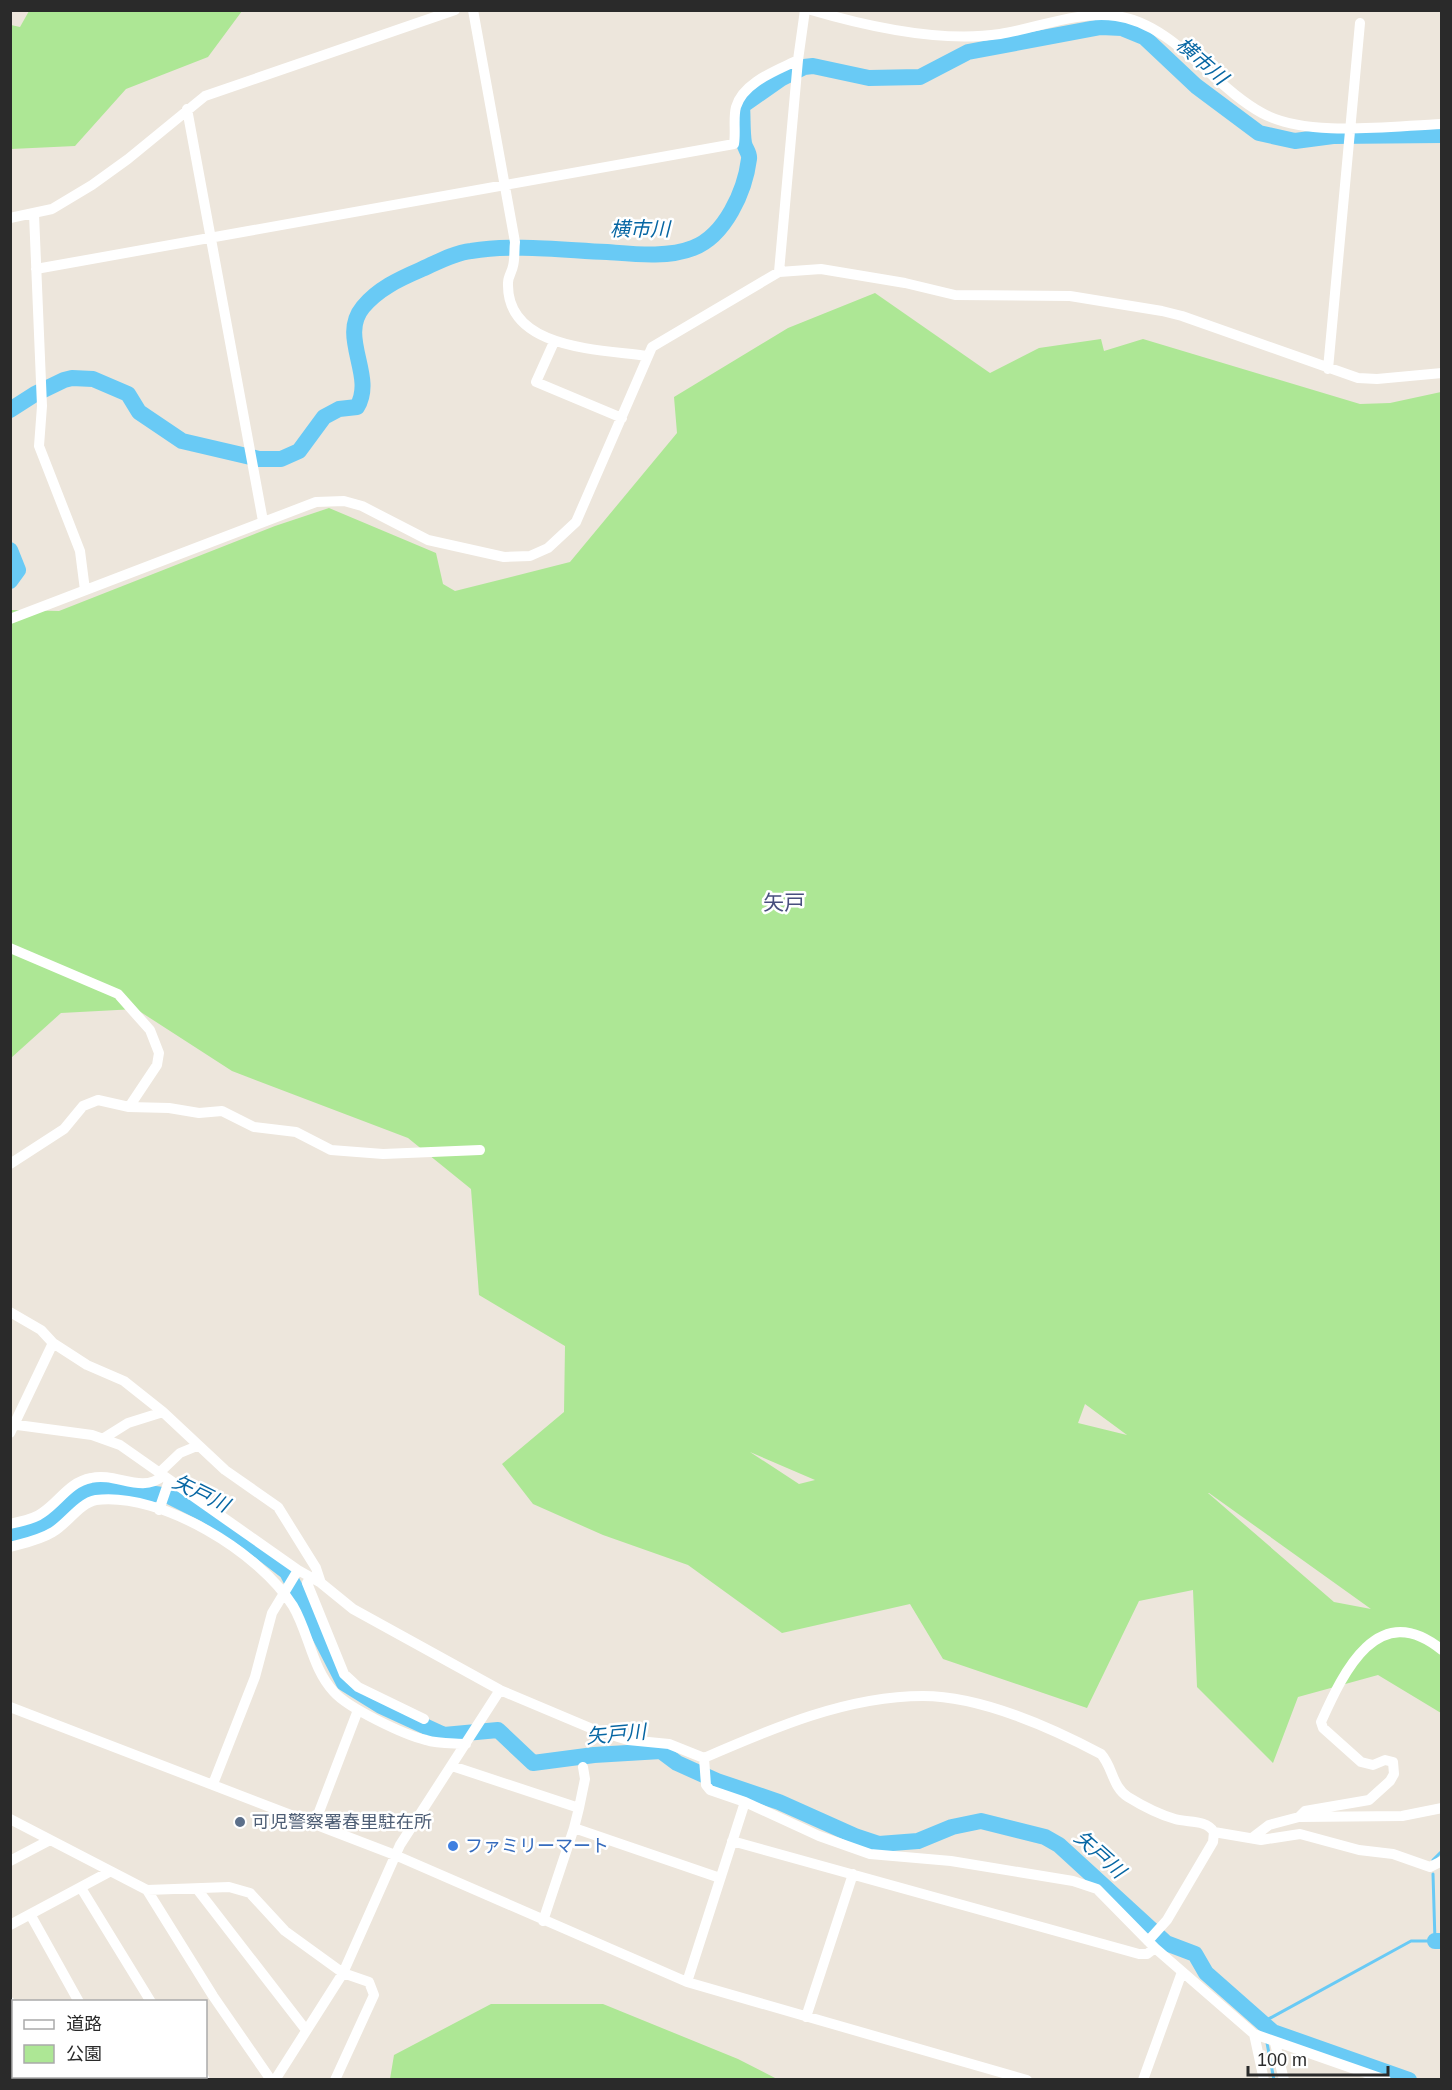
<svg xmlns="http://www.w3.org/2000/svg" width="1452" height="2090" font-family="Arial,'Noto Sans JP',sans-serif">
<style>
.green{fill:#ade795;fill-rule:evenodd}
.lines{fill:none;stroke-linecap:round;stroke-linejoin:round}
.stream{stroke:#69caf5;stroke-width:3}
.river{stroke:#69caf5;stroke-width:16}
.minor{stroke:#fff;stroke-width:10}
.service-dot{fill:#5c6f8a;stroke:#fff;stroke-width:2}
.shop-dot{fill:#3f7fe0;stroke:#fff;stroke-width:2}
.labels{text-anchor:middle;stroke-width:5;stroke-linejoin:round;paint-order:stroke}
.service-label{font-size:18px;fill:#4e5e75;stroke:#fff;text-anchor:start}
.shop-label{font-size:18px;fill:#366cbe;stroke:#fff;text-anchor:start}
.water-label{font-size:20px;font-style:italic;fill:#0666a3;stroke:#fff}
.quarter-label{font-size:21px;fill:#484f7e;stroke:#fff}
</style>
<rect width="100%" height="100%" fill="#ede6dc"/>
<path class="green" d="M29 11V10L242 11 208 57 126 89 75 146 11 149V25L20 27Z
M875 293 990 373 1039 348 1101 339 1104 351 1143 339 1360 404 1390 403 1441 392V1713L1378 1675 1298 1697 1273 1763 1197 1687 1193 1590 1139 1601 1087 1708 943 1659 910 1604 782 1633 688 1565 603 1535 533 1504 502 1464 564 1412 565 1346 479 1295 471 1189 408 1138 232 1071 136 1009 61 1013 11 1058V610L59 611 275 526 329 508 436 553 443 584 455 591 570 562 677 433 674 397 788 328ZM1085 1404 1127 1435 1078 1423ZM750 1452 815 1480 799 1484ZM1208 1493H1209L1371 1609 1334 1602Z
M491 2004H603L738 2059 777 2079H390L394 2055Z"/>
<g class="lines">
<path class="stream" d="M1433 1860 1442 1851
M1266 2036 1263 2022 1411 1941H1435L1433 1874
M1267 2043 1274 2080"/>
<path class="river" d="M10 410 35 394 64 380 72 378 93 379 128 394 139 412 182 441 259 459H281L299 451 324 417 339 409 357 407C376 376 338 337 363 307 378 289 399 279 420 270 436 263 453 253 471 251 515 244 562 250 607 252 634 254 668 258 693 248 725 236 745 191 749 159 750 153 745 149 744 143 742 131 743 118 742 106L782 78 804 67 813 66 869 78 920 77 968 52 1101 27 1122 28 1144 37 1196 86 1259 133 1295 141 1333 136 1442 135
M10 550 18 570 10 581
M10 1535 47 1525 84 1491 106 1487 169 1496 205 1514 244 1539 287 1572 344 1683 381 1706 444 1735 498 1730 533 1763 594 1755 661 1751 677 1763 717 1781 779 1802 855 1836 879 1844 918 1841 952 1827 981 1821 1045 1837 1059 1845 1166 1943 1195 1954 1206 1973 1273 2032 1409 2080
M1435 1941H1442"/>
<path class="minor" d="M473 10 515 242C514 250 515 259 513 266 512 272 508 276 508 283 506 350 600 349 647 356
M811 10C869 27 940 43 1000 34 1038 28 1077 11 1116 16 1172 23 1214 87 1262 113 1307 138 1390 126 1442 124
M187 109 263 521
M34 214 42 406 39 446 80 551 85 590
M10 218 52 209 92 185 128 159 205 96 455 10
M36 269 734 144C736 132 733 118 736 107 743 82 778 70 798 60
M779 272 798 60 805 10
M554 342 536 382 622 418
M1328 369 1360 23
M10 619 316 502 344 501 362 506 428 540 504 557 530 556 548 548 576 522 652 347 779 272 821 269 905 283 955 295 1070 296 1162 311 1182 316 1358 378 1377 379 1442 373
M10 948 118 994 150 1030 159 1053 157 1065 129 1107
M10 1164 64 1129 83 1106 98 1100 129 1107 169 1108 199 1113 222 1111 254 1127 296 1132 331 1150 383 1154 480 1150
M10 1312 41 1330 53 1343 87 1365 124 1381 163 1412 225 1470 278 1507 316 1568 321 1583
M10 1424 92 1435 120 1445 298 1570 321 1583 353 1609 500 1690 595 1730 628 1740 669 1744 704 1758C773 1728 847 1696 923 1696 980 1696 1052 1728 1101 1754 1113 1767 1112 1787 1128 1797 1141 1805 1161 1815 1175 1819 1188 1823 1206 1819 1214 1832L1261 1840 1300 1834 1359 1850 1393 1854 1430 1867 1442 1861
M10 1433 53 1343
M104 1438 128 1423 163 1412
M159 1473 180 1453 197 1446
M159 1510 169 1481
M10 1524C21 1521 33 1520 42 1513 59 1502 69 1482 91 1478 116 1472 141 1494 163 1476
M10 1547C25 1543 40 1540 53 1532 67 1524 80 1503 96 1500 162 1492 260 1553 293 1606 309 1633 312 1669 334 1692 348 1708 404 1735 426 1740 438 1744 453 1743 466 1744
M310 1578 307 1583 344 1674 358 1687 424 1719
M10 1707 395 1855 687 1982 1027 2080
M704 1758 706 1785 710 1790 745 1802 819 1836 870 1854 951 1861 1073 1881 1097 1889 1155 1948 1254 2034 1386 2080
M452 1766 579 1808 585 1779 583 1767
M213 1784 255 1677 272 1613 298 1570
M579 1808 574 1828 720 1878
M1299 1817 1402 1816 1442 1808
M10 1819 147 1890 229 1887 250 1893 285 1931 343 1973 369 1982 374 1995 335 2080
M314 1825 358 1710
M1252 1838 1269 1825 1299 1817 1305 1811 1369 1800 1390 1781 1394 1774 1393 1762 1385 1760 1373 1765 1361 1762 1323 1728 1321 1722C1344 1671 1378 1598 1442 1650
M732 1841 1139 1954H1147L1155 1948
M10 1861 50 1840
M81 1888 151 2002
M197 1889 306 2030
M147 1890 213 1996 271 2080
M30 1914 79 2002
M543 1921 574 1828
M10 1925 109 1872
M1148 1941 1167 1920 1213 1842 1214 1832
M687 1982 745 1802
M10 2002 14 2007
M806 2017 853 1874
M1254 2034 1264 2080
M1275 2043 1284 2080
M51 2076 53 2080
M122 2076 124 2080
M203 2076 205 2080
M61 2080 67 2076
M275 2080 343 1973 400 1845 500 1690
M1143 2080 1182 1972"/>
</g>
<circle class="service-dot" cx="240" cy="1822" r="6"/>
<circle class="shop-dot" cx="453" cy="1846" r="6"/>
<g class="labels">
<g class="service-label">
<text x="252" y="1828">可児警察署春里駐在所</text>
</g>
<g class="shop-label">
<text x="465" y="1852">ファミリーマート</text>
</g>
<g class="water-label">
<text transform="translate(1202 61) rotate(41)" y="7">横市川</text>
<text x="640" y="236">横市川</text>
<text transform="translate(201 1493) rotate(26)" y="7">矢戸川</text>
<text transform="translate(616 1734) rotate(-5)" y="7">矢戸川</text>
<text transform="translate(1100 1854) rotate(42)" y="7">矢戸川</text>
</g>
<g class="quarter-label">
<text x="784" y="910">矢戸</text>
</g>
</g>
<rect width="1452" height="2090" fill="none" stroke="#2a2a2a" stroke-width="24"/>
<rect x="12" y="2000" width="195" height="78" fill="#ffffff" stroke="#aaaaaa" stroke-width="1.5"/>
<rect x="24" y="2020" width="30" height="9" fill="#ffffff" stroke="#aaaaaa" stroke-width="1.5"/>
<text x="66" y="2030" font-size="18" fill="#2a2a2a">道路</text>
<rect x="24" y="2045" width="30" height="18" fill="#ade795" stroke="#aaaaaa" stroke-width="1.5"/>
<text x="66" y="2060" font-size="18" fill="#2a2a2a">公園</text>
<path d="M1248 2066v9h140v-9" fill="none" stroke="#2a2a2a" stroke-width="3"/>
<text x="1257" y="2066" font-size="18" fill="#2a2a2a" stroke="#ffffff" stroke-width="4.5" paint-order="stroke">100 m</text>
</svg>
